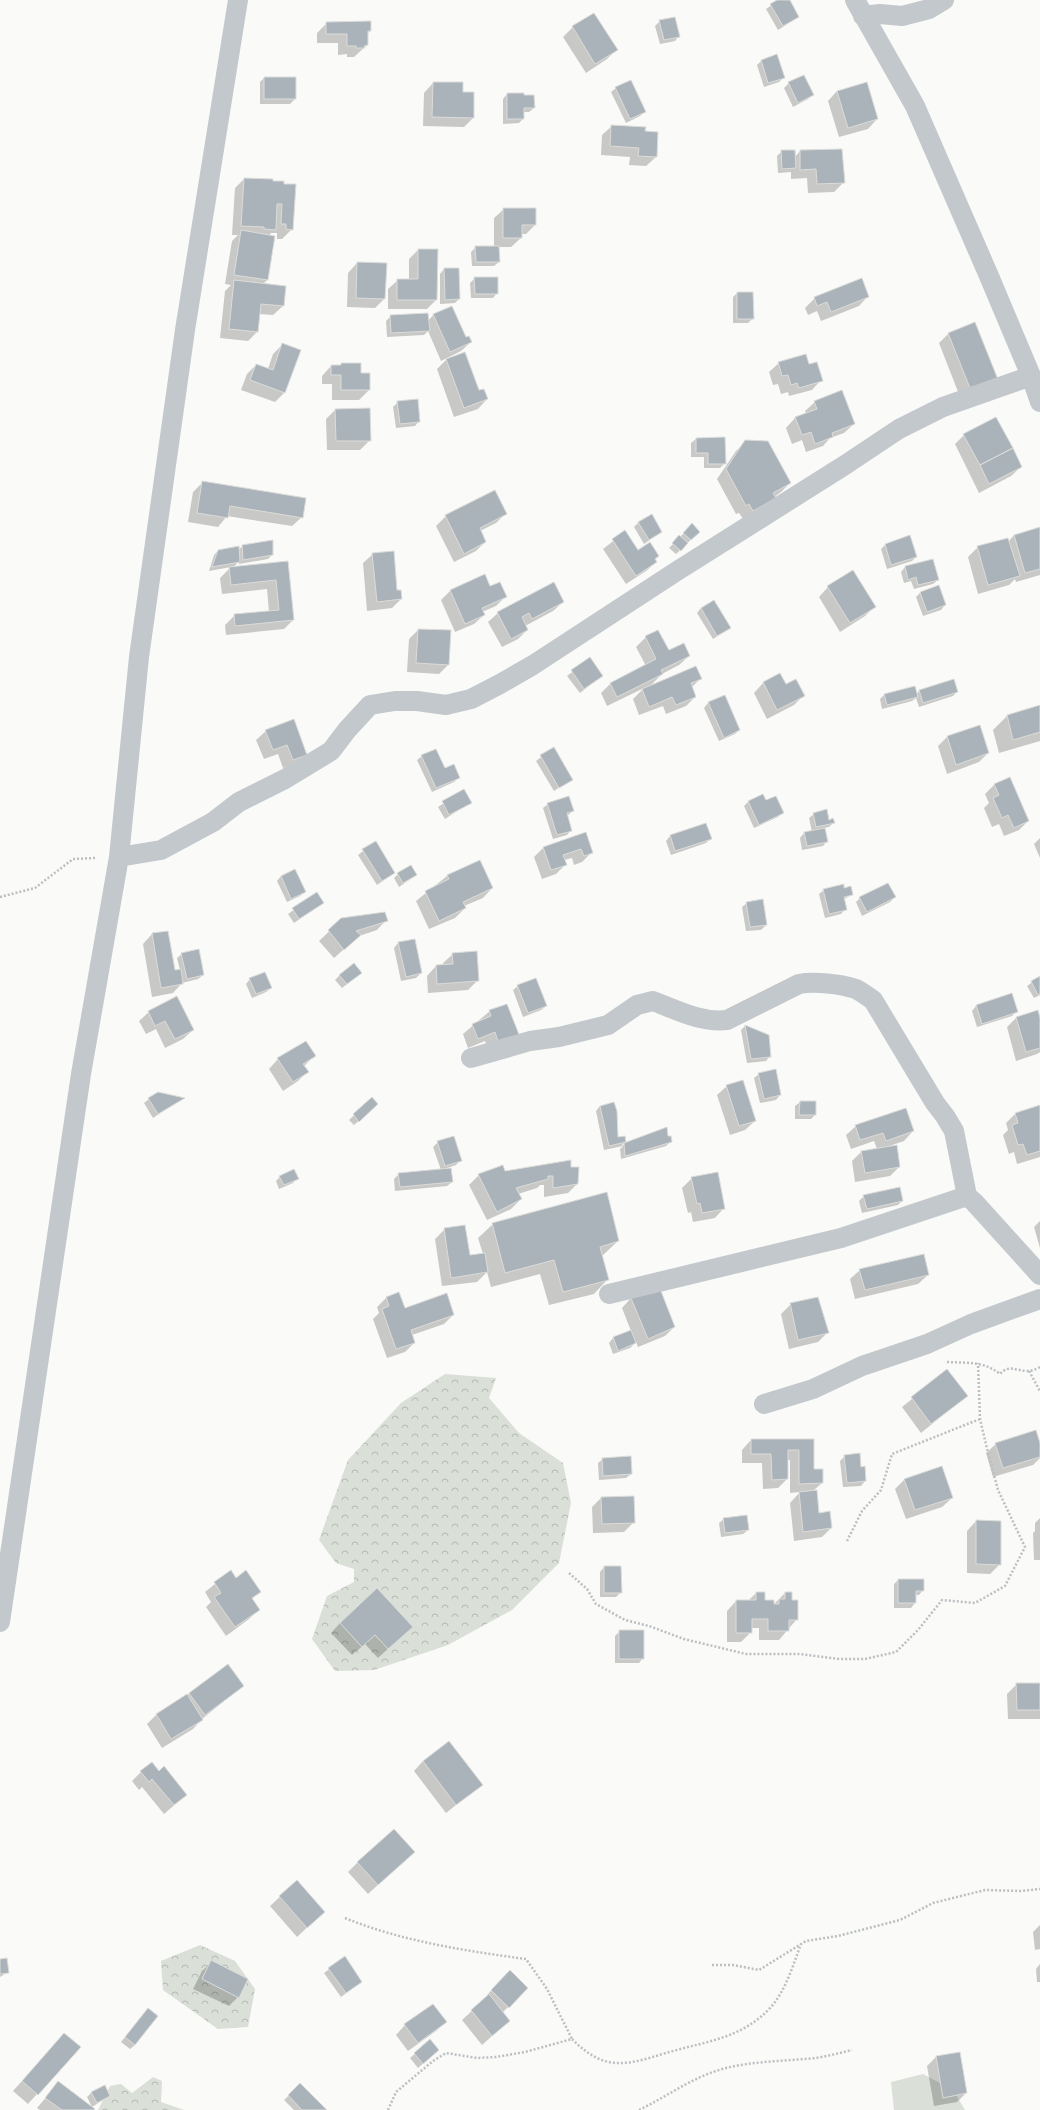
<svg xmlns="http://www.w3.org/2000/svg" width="1040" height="2110" font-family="'Archivo Narrow',sans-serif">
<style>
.green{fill:#dadfd7}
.forest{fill:url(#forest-crowns)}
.shadow{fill:#0003}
.building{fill:#aab3b9;stroke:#dcdcda}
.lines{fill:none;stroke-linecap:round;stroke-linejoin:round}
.path{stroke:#bbbfc2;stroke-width:2.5;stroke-dasharray:2 2;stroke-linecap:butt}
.street{stroke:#c3c8cc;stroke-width:20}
</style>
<defs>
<pattern id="forest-crowns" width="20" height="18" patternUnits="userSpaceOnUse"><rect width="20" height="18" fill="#dadfd7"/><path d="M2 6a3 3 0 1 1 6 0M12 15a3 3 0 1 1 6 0" fill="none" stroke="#b4b9b4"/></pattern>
</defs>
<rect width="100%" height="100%" fill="#fafaf8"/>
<path class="green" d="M923 2074 953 2090 965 2110H894L891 2082Z"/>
<path class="forest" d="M445 1374 496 1378 489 1398 519 1433 563 1463 571 1503 559 1563 512 1610 448 1645 374 1670 335 1671 312 1639 327 1596 354 1582V1569L336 1563 319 1540 348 1460 401 1403Z
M200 1945 235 1961 255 1989 248 2027 218 2029 163 1990 161 1961Z
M153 2077 162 2081 161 2102 184 2110H98L110 2086 121 2084 132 2093Z"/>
<path class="shadow" d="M779 0H789L798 17 778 30 766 9Z
M593 14 616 50 607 59 586 73 563 37 573 27Z
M660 21 679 36 675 41 660 44 655 26Z
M327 23 370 31 367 34V45L354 57H347V54L338 55V43H317V33Z
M776 56 783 78 779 82 764 87 757 65 761 61Z
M803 76 812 95 808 99 793 107 784 88 789 83Z
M264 78H295V99L290 104H260V82Z
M433 83 462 93 473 118 464 127 423 126 424 93Z
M616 88 644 112 640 116 626 123 611 92Z
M837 91 877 119 868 129 839 137 828 101Z
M507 94 523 96 534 108 529 112H523V119L519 123 503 124V99Z
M612 126 644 132 656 157 646 166 629 165 630 157 601 155 602 135Z
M841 150 844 182 834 192 808 193 807 178 791 179V172L778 173 777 156 782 151 795 157 800 151Z
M244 179 283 182 292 229 282 239H277V233H271L269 236 267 280 262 285 285 287 283 306 273 315 259 314 257 332 248 341 220 338 225 291 231 285 225 284 232 241 238 235H232L235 188Z
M504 209 535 225 526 234H521V238L511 247H498L499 262 494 266H472L471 252 476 247H494V218Z
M418 250 436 300 427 309H388V289L398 280H409V259Z
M357 263 384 299 375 308 347 307 348 273Z
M444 269 459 299 455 303 440 304V274Z
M475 278 497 293 493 298H471L470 283Z
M737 293 753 318 748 323H733V297Z
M868 296 859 306 821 321 817 311 808 315 805 308 815 298Z
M434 314 471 342 461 351 441 361 428 331 424 335 387 337 386 321 391 316 428 321Z
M948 334 998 382 962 402 939 343Z
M283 344 300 351 284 393 275 402 241 390 247 374 256 365 268 369 273 354Z
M448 358 487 399 478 409 454 417 437 369Z
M779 363 808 365 821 380 812 390 789 396 788 392 781 394 778 384 773 385 769 372Z
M342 364 360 374H369V390L359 400H332V384H322V376L331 366H339Z
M398 402 419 421 415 426 396 428 393 407Z
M815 402 854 424 844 433 830 438 823 446 806 452 802 440 792 444 786 428 795 418 806 414 805 411Z
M335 410 370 440 360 450H327L326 419Z
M964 435 1021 467 1011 476 979 493 955 444Z
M696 439 724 464 720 468H704V457H691V443Z
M746 441 790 483 781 492 744 520 739 513 736 514 717 479 736 451Z
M203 482 302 517 292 526 227 516 218 527 188 522 193 492Z
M494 492 505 514 496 523 480 531 485 542 476 551 454 562 436 526 446 516Z
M638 523 661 532 644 544 634 527Z
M692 525 699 532 676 554 669 548Z
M1040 528V575L1016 582 1015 579 1009 585 978 594 968 557 978 547 1008 542 1014 535Z
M625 532 638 551 656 562 646 571 626 584 603 549Z
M909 537 916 557 912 561 887 569 881 549 885 545Z
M243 546 272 555 268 559 239 564 238 562 233 568 288 562 293 620 284 629 226 635 225 625 235 615 269 612 267 589 222 594 220 578 231 567 209 571 214 555 218 551 238 550Z
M373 554 401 599 392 608 367 611 363 563Z
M932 560 938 580 933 584 914 589 911 581 904 583 901 572 905 567Z
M485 576 490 587 505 597 496 606 482 612 484 615 474 624 455 632 441 600 450 591Z
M938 586 945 605 941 610 923 616 916 597 920 593Z
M828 587 874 607 865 616 840 632 819 597Z
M563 602 553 611 525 626 527 630 518 639 502 647 488 622 498 613Z
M701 608 730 628 713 639 697 613Z
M418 630 448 665 439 674 407 672 409 639Z
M646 637 668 651 689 656 679 665 662 674 649 687 700 679 692 687 695 697 686 706 666 714 663 706 639 715 633 699 644 688 607 706 601 693 610 684 646 666 636 647Z
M590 659 601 676 580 693 567 676Z
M779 675 785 686 803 696 794 705 767 719 754 693 763 683Z
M953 680 957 692 953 696 919 707 916 698 912 701 882 709 880 699 884 695H916L919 691Z
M724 696 739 730 735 734 719 741 704 708 708 703Z
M1040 706V741L999 753 993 730 1007 716Z
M979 726 988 753 979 762 947 774 938 746 947 737Z
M266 731 306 754 297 764 283 768 278 754 264 759 256 740Z
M553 748 572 779 554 791 536 761Z
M422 756 444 770 459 777 454 782 432 792 417 760Z
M1009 778 1028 821 1019 830 1004 836 999 824 992 827 984 808 989 803 985 794 994 785Z
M464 790 471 802 445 819 438 807Z
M748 802H765L782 813 778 817 754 828 744 806Z
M548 804 573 811 567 816 571 830 567 835 553 839 543 808Z
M814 814 833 823 829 827 824 828 827 841 823 846 802 850 800 838 804 833 812 832 809 818Z
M585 833 592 852 582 862 574 865 572 858 564 860 566 864 556 874 542 879 534 857 543 848Z
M670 836 711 838 706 843 671 855 666 841Z
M1040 838V858L1034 844Z
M375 842 394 873 377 885 358 855Z
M480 861 492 888 483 898 464 906 465 908 455 918 429 929 416 901 447 876Z
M398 874 416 875 399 887 394 878Z
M281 876 304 892 300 896 287 902 277 881Z
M844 889 852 894 843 900 845 909 841 914 825 918 819 894 824 890Z
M317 894 323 903 294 923 288 914Z
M895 897 890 902 862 916 856 902 860 898Z
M747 903 766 925 761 930 746 931 742 907Z
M342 919 386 920 377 930 359 936 334 958 319 941Z
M152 934 174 971 180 970 177 958 182 954 203 975 198 979 182 983 173 993 152 997 143 944Z
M398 943 421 973 416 978 401 981 394 948Z
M453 954 478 980 468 990 428 993 427 976 436 966H443V963Z
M340 975 356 977 342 988 335 980Z
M1040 977V995L1034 998 1027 986Z
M250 979 271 988 266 992 252 998 246 984Z
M518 986 546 1006 541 1010 523 1017 513 990Z
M1011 995 1017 1011 1012 1016 977 1027 972 1011 976 1006Z
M490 1011 519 1036 490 1053 485 1041 468 1048 463 1034Z
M1037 1011 1040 1021V1052L1037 1054 1016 1061 1007 1027 1016 1018Z
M149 1012 193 1030 183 1039 165 1048 156 1029 146 1034 139 1021Z
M745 1026 770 1056 766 1061 747 1063 741 1030Z
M314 1056 304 1066 307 1072 298 1081 283 1091 269 1069 278 1059Z
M759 1074 780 1095 776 1100 760 1103 754 1078Z
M727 1086 755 1121 745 1130 730 1135 717 1095Z
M183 1098 153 1118 144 1103 149 1099Z
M372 1098V1109L354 1125 349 1120Z
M800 1102H815V1115L811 1119H795V1106Z
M600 1106 617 1139 625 1142 621 1146 666 1129 667 1137 671 1141 666 1146 621 1159 620 1149 623 1146 604 1150 596 1111Z
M1040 1106V1157L1017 1164 1014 1152 1009 1154 1003 1135 1008 1130 1006 1123 1015 1114Z
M856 1126 913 1131 904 1141 889 1146 899 1167 890 1176 855 1182 852 1161 861 1152 877 1149 874 1141 851 1149 846 1135Z
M438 1142 460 1161 456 1165 444 1169 452 1182 447 1186 395 1191 394 1179 399 1174 441 1170 433 1147Z
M570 1168 577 1184 568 1193 544 1197V1185H540L537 1188 518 1194 521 1199 511 1209 487 1220 469 1185 479 1175Z
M280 1177 297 1178 293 1183 279 1189 276 1181Z
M692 1178 724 1208 715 1218 693 1222 691 1212 688 1213 682 1188Z
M864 1196 902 1201 898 1205 862 1213 859 1201Z
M1040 1221V1248L1034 1227Z
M493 1224 618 1241 602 1256 608 1279 594 1294 549 1305 540 1274 491 1287 487 1272 477 1282 442 1286 435 1239 445 1229 469 1256 483 1254 478 1238Z
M860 1270 928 1275 918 1284 855 1299 850 1279Z
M386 1298 404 1309 453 1315 444 1324 412 1335 414 1343 405 1352 387 1358 373 1319 379 1313 377 1307Z
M631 1298 674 1327 665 1336 638 1347 636 1342 630 1348 613 1354 609 1343 613 1338 631 1331 622 1308Z
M791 1304 827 1333 818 1342 789 1349 781 1314Z
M947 1371 966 1396 921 1433 902 1407Z
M751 1440H813V1470L822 1483 813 1491 818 1514 831 1528 822 1537 794 1541 790 1503 800 1492 790 1493V1460H787V1479L778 1488 763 1489 762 1463H742V1450Z
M996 1444 1040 1447V1458L1033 1465 993 1477 986 1453Z
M845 1456 860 1468 864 1467 865 1481 861 1486 843 1487 840 1461Z
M603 1459 631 1474 626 1478 599 1480 598 1463Z
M905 1479 952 1498 942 1507 906 1519 895 1489Z
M601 1498 634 1522 624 1532 593 1533 592 1507Z
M1040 1518V1560H1034L1033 1533 1035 1531V1523Z
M724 1519 748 1530 743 1534 721 1537 719 1523Z
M976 1521 1000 1564 990 1574 967 1573V1531Z
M604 1567 621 1592 616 1597H600V1572Z
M230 1572 236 1579 260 1591 251 1600 258 1610 249 1619 226 1636 206 1607 211 1602 205 1592Z
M898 1580 923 1590 919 1595H915V1603L911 1608H894V1584Z
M756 1593 764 1601 773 1605 785 1593 791 1601 797 1619 779 1640H759V1628H751V1632L741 1642H727V1611L736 1601H748Z
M340 1623 402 1636 378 1658 365 1644 352 1655 331 1633Z
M620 1631 643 1658 639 1663H615V1636Z
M1017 1684H1040V1719H1008L1007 1694Z
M243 1686 202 1719 193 1729 162 1748 147 1724 156 1715 190 1693Z
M423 1761 481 1785 446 1813 414 1771Z
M141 1772H159L186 1795 164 1814 142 1787 139 1790 132 1781Z
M404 1861 368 1894 348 1872 358 1862Z
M297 1881 314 1921 297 1937 270 1906Z
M1040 1925V1949L1035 1950 1033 1932Z
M345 1958 361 1982 341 1997 324 1973Z
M0 1960 8 1972 0 1977Z
M212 1962 238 1997 229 2006 193 1989 202 1971Z
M1040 1964V1982H1037L1036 1969Z
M510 1971 527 1988 502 2013 509 2021 482 2045 462 2020 488 1996 487 1995Z
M148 2009 135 2045 130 2049 121 2042Z
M445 2022 436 2031 408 2051 396 2035 405 2025Z
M64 2034 79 2047 28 2104 13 2091Z
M430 2041 434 2054 418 2068 410 2058Z
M959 2053 966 2093 957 2102 934 2106 927 2066 936 2057Z
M58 2083 93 2110H40L37 2108Z
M300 2085 326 2110H294L284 2100Z
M92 2092 109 2096 92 2107 87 2097Z"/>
<path class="building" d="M777 0H790L799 17 783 26 770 4Z
M594 13 618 50 595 64 572 26Z
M675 17 680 37 664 40 659 20Z
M371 21V31H368V45L364 46 365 48H356V46H347V34H326V22Z
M777 54 785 78 768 83 761 60Z
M804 75 814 95 798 103 788 82Z
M264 77H296V99H264Z
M631 80 646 112 630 119 615 87Z
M433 82H463V92H474V118L432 117Z
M867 82 878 119 848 128 837 91Z
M507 93H524V95H534L535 108H524V119H507Z
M611 125 646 127 645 131 658 132 657 157 638 156 639 148 610 146Z
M842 149 845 183 817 184 816 169 800 170V150Z
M781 150H795L796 168 782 169Z
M244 178 273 179V181H284V184H296L293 230 286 229V224H281L282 204H277L276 230 264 229V227L241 226Z
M503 208H536V225H522V238H503Z
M241 230 275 236 268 280 234 275Z
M475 246H499L500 262H476Z
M418 249H438L437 300H397V279H418Z
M357 262 387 263 385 299 356 298Z
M444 268H459L460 299 445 300Z
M474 277H498V294H475Z
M862 278 869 297 831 312 827 302 817 306 814 297Z
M234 280 286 286 284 306 261 304 258 332 229 329Z
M737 292H753L754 319H737Z
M452 306 466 337 469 336 472 342 450 352 433 314Z
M428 313 430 331 391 333 390 315Z
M975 322 999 382 972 393 948 333Z
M282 343 301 350 285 393 250 380 256 364 273 370Z
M465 352 479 390 484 389 488 399 464 408 446 359Z
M806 354 809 364 817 362 823 381 799 388 797 383 791 385 788 375 782 376 778 362Z
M341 363H361V373H370V390H341V375H331V365H341Z
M842 390 855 424 832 433 833 437 815 444 811 432 802 435 795 417 817 409 814 401Z
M418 399 420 422 400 424 397 401Z
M370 408 371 441H336L335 409Z
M996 417 1013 448 980 465 963 434Z
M725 437 726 464H708V453H696V438Z
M745 440 768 441 791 483 773 493 776 498 753 511 749 504 746 506 726 469Z
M1013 448 1022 467 989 484 980 465Z
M202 481 306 498 303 518 230 506 228 518 197 513Z
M495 490 507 514 480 528 486 542 464 554 445 515Z
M652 514 662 532 649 540 638 522Z
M692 523 700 532 691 540 683 533Z
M1040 527V569L1025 573 1014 535Z
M625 530 638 550 650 542 659 556 655 559 657 562 636 576 612 539Z
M679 535 688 543 681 551 672 543Z
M910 535 917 557 891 565 885 544Z
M1008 538 1020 576 988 585 977 546Z
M273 540V555L243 560 242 545Z
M239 546 240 562 212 567 218 550Z
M394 551 397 590H401L402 599 377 602 372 553Z
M933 559 939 580 918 585 916 577 908 580 905 566Z
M288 561 294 620 235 626 234 614 279 610 276 580 231 585 229 567Z
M853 570 876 607 850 623 827 586Z
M485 574 490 586 500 582 507 597 482 608 485 615 465 624 450 590Z
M554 582 564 602 532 619 529 613 522 617 528 630 511 639 497 612Z
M939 585 946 605 927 612 920 592Z
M714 600 731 628 717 636 701 608Z
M418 629 451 630 449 665 416 663Z
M658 630 669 650 684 643 690 656 661 670 663 674 617 697 610 683 656 659 645 636Z
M590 657 603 676 584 689 571 670Z
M696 666 702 679 691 683 696 697 676 705 672 697 649 707 642 689Z
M780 673 786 684 796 679 805 696 777 710 763 682Z
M954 679 958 692 923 703 919 690Z
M915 686 918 697 887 705 884 694Z
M725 695 740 730 724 738 708 702Z
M1040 705V732L1013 740 1007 715Z
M294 719 307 755 293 760 287 745 273 750 265 730Z
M980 725 989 753 956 765 947 736Z
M554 747 573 780 559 788 540 755Z
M436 749 445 768 454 764 460 778 436 788 421 755Z
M1010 777 1029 821 1014 828 1008 815 1002 818 993 798 999 795 994 784Z
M464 789 472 803 449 815 442 801Z
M763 794 766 800 776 796 784 813 759 825 748 801Z
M569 796 574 811 567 813 572 831 557 835 547 803Z
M827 809 829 820 833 818 835 823 816 827 813 813Z
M706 823 712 839 675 851 670 835Z
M825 828 828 842 807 846 804 832Z
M586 832 593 853 584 856 581 849 563 855 567 865 551 870 543 847Z
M376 841 395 873 382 881 362 849Z
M480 860 493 888 463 902 466 908 439 921 425 891 449 879 447 875Z
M411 865 417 875 403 883 397 873Z
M295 869 306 892 291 899 281 876Z
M888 883 896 897 867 912 859 897Z
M844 884V888L851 886 853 895 844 897 847 910 829 914 823 889Z
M317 892 324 903 299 919 292 908Z
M763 899 767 925 750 927 746 902Z
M385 912 388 921 356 931 361 935 344 950 328 930 341 918Z
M168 931 175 970 181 969 183 984 161 988 152 933Z
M415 939 422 973 406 977 398 942Z
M199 949 204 975 187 979 181 953Z
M477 951 479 981 437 984 436 965 453 964 452 953Z
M354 963 362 973 347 984 339 975Z
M265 972 272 988 256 994 249 978Z
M1040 976V994L1038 995 1031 981Z
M536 978 547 1006 528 1013 517 985Z
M1012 993 1018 1012 982 1024 976 1005Z
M177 996 194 1030 175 1039 165 1021 155 1026 148 1011Z
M507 1004 520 1037 499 1045 495 1032 478 1039 472 1024 491 1016 489 1010Z
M1038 1010 1040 1018V1048L1026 1052 1016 1017Z
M745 1025 769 1035 771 1057 751 1059Z
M306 1041 316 1056 303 1064 309 1072 293 1082 277 1058Z
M776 1069 781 1095 764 1099 758 1073Z
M743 1080 756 1121 739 1126 726 1085Z
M158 1092 185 1098 158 1114 148 1098Z
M372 1097 378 1104 359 1122 353 1114Z
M800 1101H816V1115H799Z
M614 1102 617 1111 618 1137 625 1136 626 1142 609 1146 600 1106Z
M1040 1105V1151L1027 1155 1023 1144 1018 1145 1012 1125 1018 1123 1015 1113Z
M906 1108 914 1131 886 1141 883 1133 860 1140 855 1125Z
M667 1127 668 1136H671L672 1142 625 1156 624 1143Z
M454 1136 462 1161 445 1166 437 1141Z
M897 1145 900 1167 865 1173 861 1151Z
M571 1160V1167H579L578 1184 553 1188V1176H548V1179L516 1188 522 1199 497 1212 478 1174 503 1165 505 1171Z
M451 1168 453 1182 400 1187 398 1173Z
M294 1169 299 1179 284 1185 279 1176Z
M718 1172 725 1209 702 1213 700 1203 697 1204 691 1177Z
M900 1187 903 1201 867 1209 863 1195Z
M607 1192 619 1241 600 1247 609 1280 563 1292 554 1260 505 1273 492 1223Z
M465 1225 470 1255 485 1253 488 1272 451 1278 444 1228Z
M924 1254 929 1275 865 1290 859 1269Z
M659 1286 675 1327 648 1339 631 1298Z
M399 1292 405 1308 447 1293 454 1315 411 1330 415 1343 396 1349 382 1309 389 1306 386 1297Z
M818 1297 829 1333 798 1340 790 1303Z
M631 1330 636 1343 618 1351 613 1337Z
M947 1369 968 1396 931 1424 911 1397Z
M1036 1430 1040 1443V1457L1003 1468 995 1443Z
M751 1439H814V1469H823V1483L799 1484V1450H788V1479L772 1480 771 1454H751Z
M860 1453 861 1467 865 1466 866 1481 847 1483 844 1455Z
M631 1456 632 1474 603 1476 602 1458Z
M942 1466 953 1498 915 1510 904 1479Z
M817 1490 819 1513 830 1511 832 1528 803 1532 799 1492Z
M634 1496 635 1523 602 1524 601 1497Z
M747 1515 749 1530 725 1533 723 1518Z
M976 1520 1001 1521V1565L976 1564Z
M604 1566H621L622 1593H604Z
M231 1570 236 1578 246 1570 261 1592 252 1598 260 1610 235 1627 214 1597 221 1593 214 1582Z
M898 1579H924V1591H916V1603H898Z
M377 1588 413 1627 388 1649 375 1635 362 1647 340 1623Z
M756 1592H765V1600H774V1604H779V1599H785V1592H792V1600H798V1620H789V1631H768V1619H752V1633H736V1600H756Z
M619 1630H644V1659H619Z
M228 1664 244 1686 205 1715 189 1693Z
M1016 1683H1040V1710H1017Z
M187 1694 203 1720 171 1739 156 1714Z
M449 1741 483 1785 456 1805 423 1761Z
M152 1762 159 1771 164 1766 187 1795 174 1805 152 1779 149 1782 140 1771Z
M394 1829 415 1852 378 1885 357 1862Z
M297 1880 325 1912 307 1928 279 1896Z
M345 1956 362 1982 346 1993 328 1968Z
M7 1958 9 1973 0 1974V1959Z
M211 1960 248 1979 239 1998 202 1979Z
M510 1970 528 1988 509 2008 491 1990Z
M489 1994 510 2021 492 2036 471 2010Z
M433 2004 447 2022 418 2043 404 2024Z
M148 2008 158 2016 135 2045 125 2037Z
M64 2033 81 2047 38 2095 22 2081Z
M430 2039 439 2050 423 2064 414 2053Z
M960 2052 967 2093 943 2098 936 2056Z
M58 2081 95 2109 94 2110H62L45 2098Z
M300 2083 327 2110H302L288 2095Z
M105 2085 110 2096 97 2103 91 2092Z"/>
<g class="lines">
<path class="path" d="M0 897 35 888 73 859 95 858
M947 1362C966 1363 984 1361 1000 1374 1009 1364 1016 1371 1028 1371 1032 1371 1036 1369 1040 1367
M1029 1371 1040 1391
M847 1541 862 1511 881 1490 892 1454 980 1419
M569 1573 587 1589 596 1604 625 1620 649 1626 684 1639 746 1654H799L839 1659H865L896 1652 918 1630 942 1600 975 1603 1005 1586 1025 1547 998 1490 989 1457 980 1419 978 1363
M345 1918C401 1941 466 1951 526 1959L547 1989 572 2039
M712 1965H733L759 1970 806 1941 838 1936 900 1920 933 1903 985 1890 1021 1891 1040 1889
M388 2110 396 2092 433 2061 446 2053 477 2058 496 2057 525 2052 572 2039C584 2051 598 2062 616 2063 635 2064 654 2056 673 2051 709 2041 744 2037 771 2007 786 1990 793 1965 801 1944
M639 2110C668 2096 694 2076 726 2068 755 2061 786 2061 816 2058 828 2056 840 2053 852 2050"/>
<path class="street" d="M855 0 915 106 989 276 1031 376 1040 402
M863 16 880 14 902 16 929 9 944 0
M119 857 161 850 213 822 239 802 285 779 331 751 347 730 370 705 395 701H417L446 705 471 699 500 684 533 665 677 571 845 465 899 429 943 407 1031 376
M471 1058 530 1041 559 1037 608 1025 637 1005 653 1001C677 1010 701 1023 727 1020L799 984C814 981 841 984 856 989 862 992 868 997 873 1000L935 1103 945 1116 954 1131 967 1196 974 1202 1040 1275
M609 1294 841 1238 967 1196
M764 1404 813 1389 862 1366 927 1344 971 1324 1040 1299
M0 1622 81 1074 119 857 139 657 185 330 238 0"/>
</g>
</svg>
